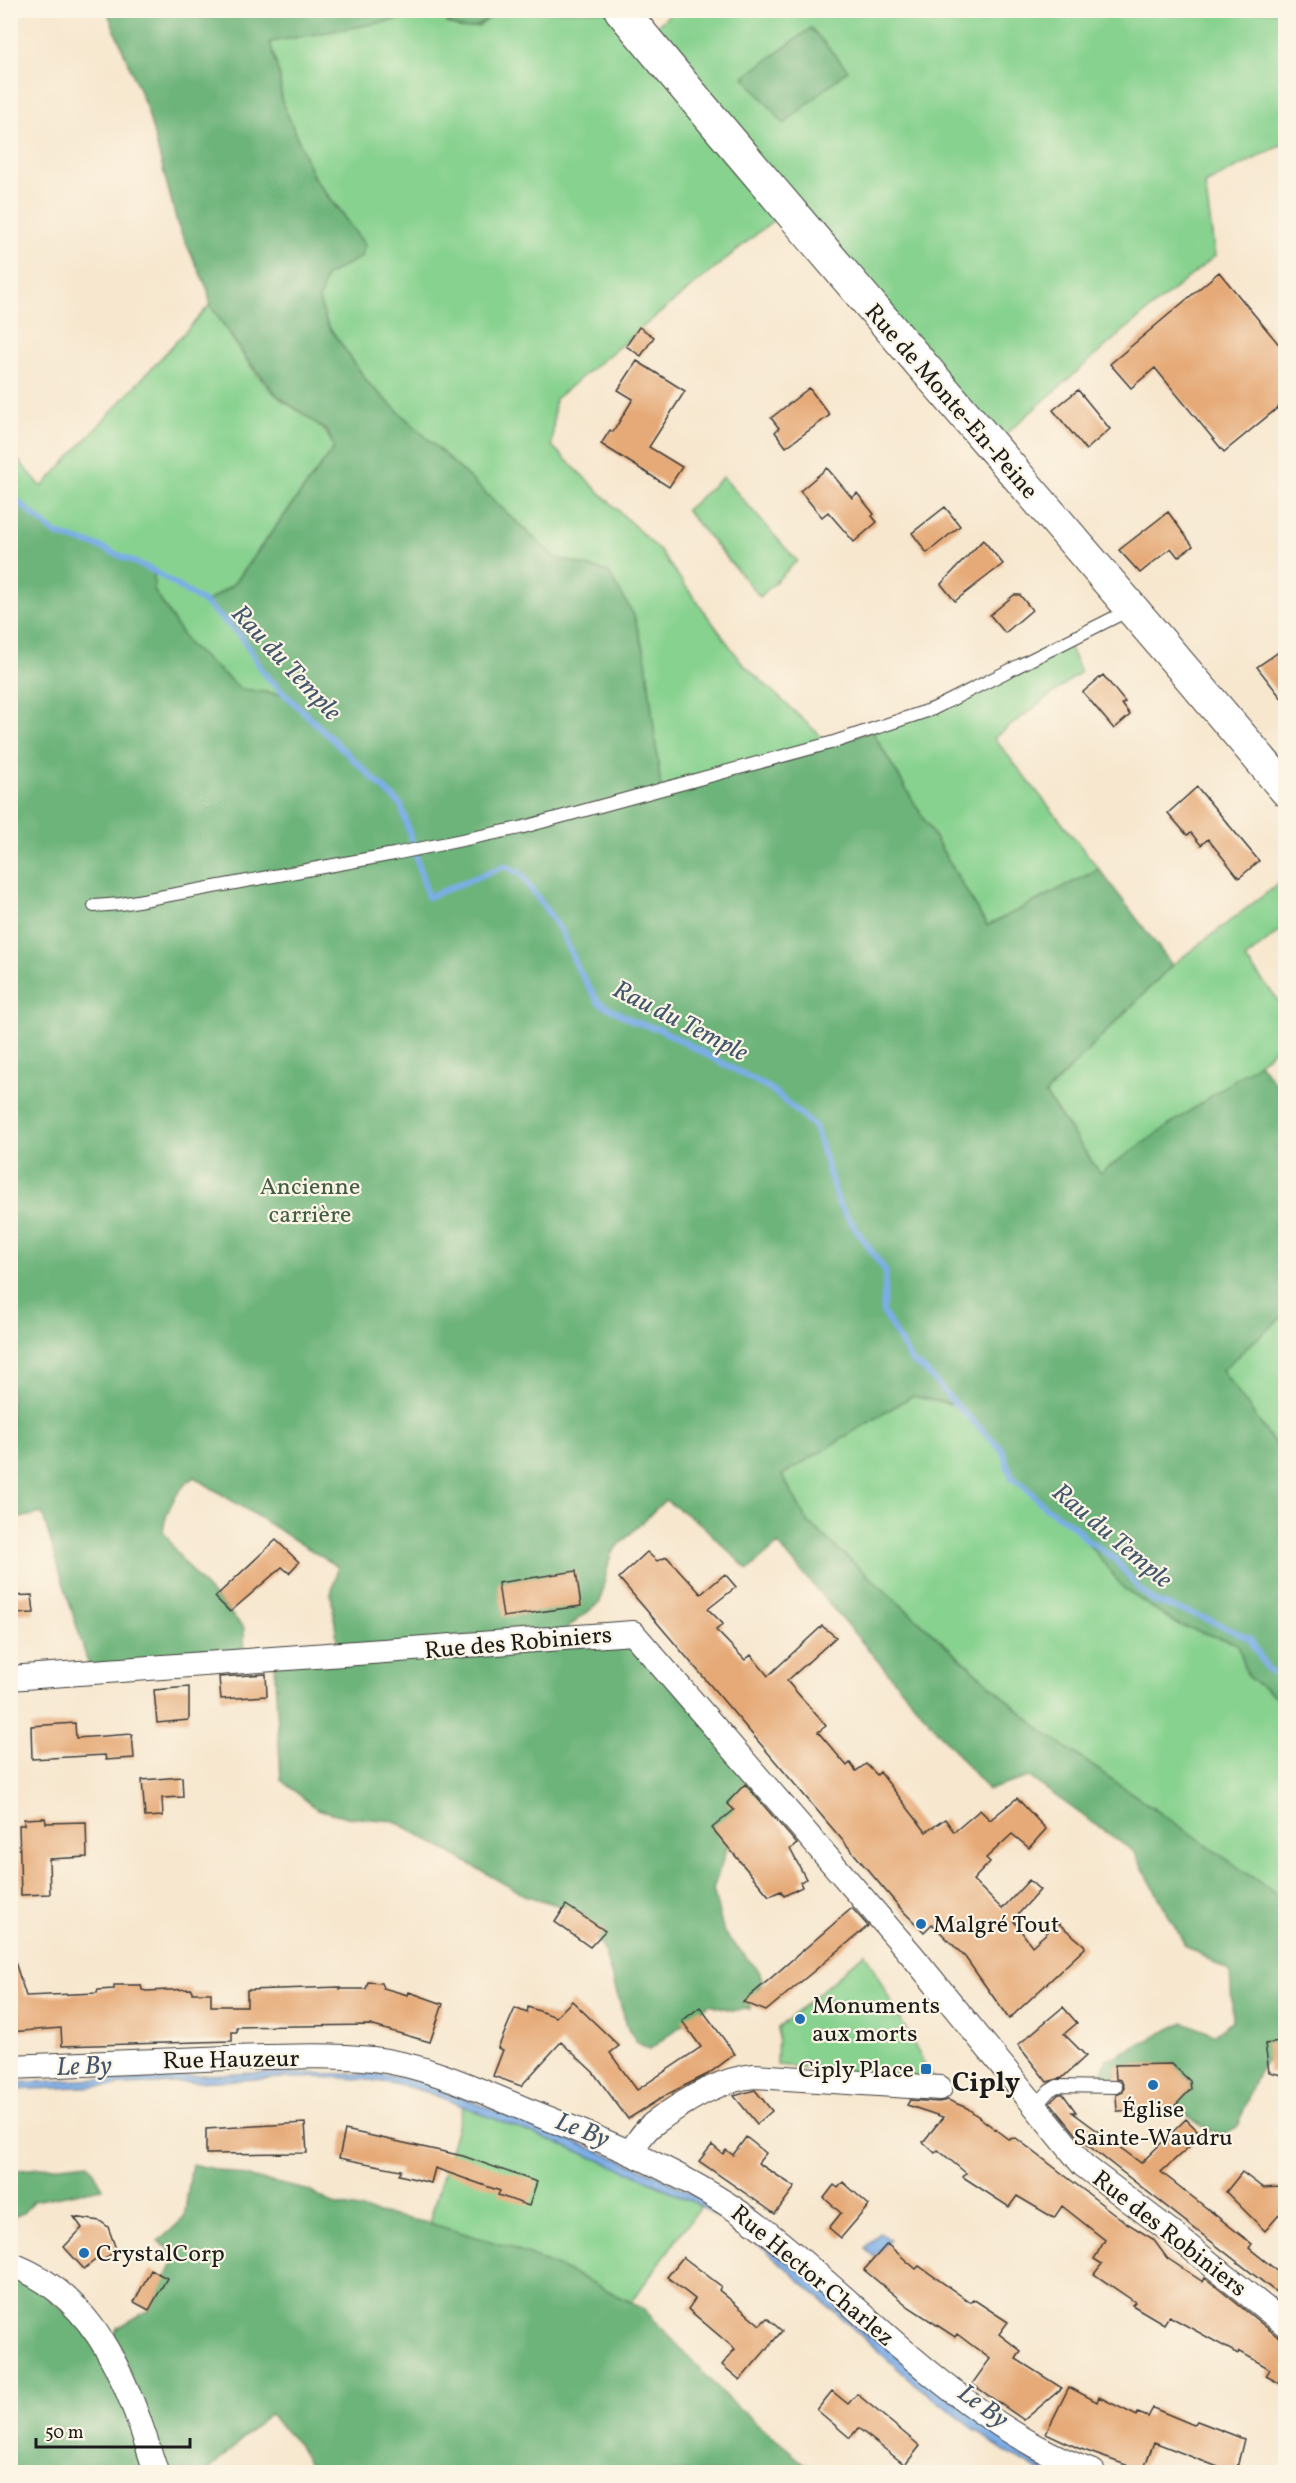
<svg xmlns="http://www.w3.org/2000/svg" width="1296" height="2483" font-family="Vollkorn,serif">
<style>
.green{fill:#87d28f;stroke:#527756;stroke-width:1.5}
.forest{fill:#6db47a;stroke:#44684b;stroke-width:1.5}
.water{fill:#7cade7;stroke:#4c6482;stroke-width:1.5}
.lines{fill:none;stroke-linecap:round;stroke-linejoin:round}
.stream{stroke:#7cade7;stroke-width:6}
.building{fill:#e6aa78}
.service-casing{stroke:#3d3a37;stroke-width:14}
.minor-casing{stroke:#3d3a37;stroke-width:26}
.secondary-casing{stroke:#3d3a37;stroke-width:35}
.service{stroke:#fff;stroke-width:12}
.minor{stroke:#fff;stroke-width:24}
.secondary{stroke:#fff;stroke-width:33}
.poi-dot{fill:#1f6fb2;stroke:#fcf5e5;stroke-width:2}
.labels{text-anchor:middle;stroke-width:4.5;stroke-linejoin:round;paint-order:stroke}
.street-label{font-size:24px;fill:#1c1c1c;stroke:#fcf5e5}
.park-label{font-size:24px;fill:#415c44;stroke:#fcf5e5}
.poi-label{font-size:24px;fill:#1c1c1c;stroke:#fcf5e5;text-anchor:start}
.water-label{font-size:26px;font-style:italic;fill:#42566d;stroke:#fcf5e5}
.quarter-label{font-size:27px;font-weight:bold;fill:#1c1c1c;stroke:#fcf5e5}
</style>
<rect width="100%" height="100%" fill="#fcf5e5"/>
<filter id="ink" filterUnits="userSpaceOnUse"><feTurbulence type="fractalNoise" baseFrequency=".0167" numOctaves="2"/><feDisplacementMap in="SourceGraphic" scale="12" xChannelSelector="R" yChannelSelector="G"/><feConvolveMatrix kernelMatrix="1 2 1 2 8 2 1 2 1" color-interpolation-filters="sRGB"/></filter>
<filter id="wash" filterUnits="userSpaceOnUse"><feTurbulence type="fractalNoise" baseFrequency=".008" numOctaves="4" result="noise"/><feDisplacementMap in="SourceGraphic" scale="24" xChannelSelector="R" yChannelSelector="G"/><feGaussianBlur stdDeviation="1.35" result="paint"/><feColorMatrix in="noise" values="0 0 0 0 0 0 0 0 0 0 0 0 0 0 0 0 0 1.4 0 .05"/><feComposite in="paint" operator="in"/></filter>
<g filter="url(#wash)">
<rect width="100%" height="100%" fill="#f7e7cf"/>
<path class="green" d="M675 10 1285 11V143L1205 184 1215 256 1121 333 992 446 787 209 555 399 552 446 659 550 743 664 823 738 826 745 661 789 646 661 608 572 554 557 369 384 327 324 319 300 326 276 361 257 344 215 314 178 281 99 280 78 270 42 441 12 448 24 478 27 498 11H621L644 37Z
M210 305C231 335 250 371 277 396 299 415 324 419 334 448L233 584 205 603 241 636 266 676 286 695 241 689 188 644 154 590 98 547 56 534 11 495 10 451 42 487Z
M723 477 797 561 760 597 686 510Z
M1067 642 1081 672 994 738 1099 869 987 926 872 731Z
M1285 879V926L1245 959 1285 1008V1040L1259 1063 1100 1174 1045 1094 1172 965Z
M1285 1314V1458L1221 1370Z
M912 1396 956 1405 1002 1449 1012 1478 1024 1485 1074 1526 1177 1624 1238 1644 1248 1677 1285 1703V1900L1041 1730 808 1522 782 1475Z
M865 1953 933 2080 777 2065 778 2028Z
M463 2106 640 2176 701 2206 631 2302 579 2276 429 2223Z"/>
<path class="forest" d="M107 11H498C478 29 458 39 441 12L270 42 280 78 281 99 314 178 365 245 361 257 326 276 319 300 327 324 369 384 554 557 608 572 634 615 646 659 661 789 872 731 987 926 1099 869 1172 965 1045 1094 1100 1173 1259 1063 1285 1095V1314L1222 1370 1285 1458V1703L1248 1677 1238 1644 1177 1624 1125 1590 1074 1526 1045 1507 1024 1485 1012 1478 1002 1449 956 1405 912 1396 782 1475 808 1522 1041 1730 1285 1900V2044C1255 2059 1250 2099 1237 2127L1224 2134 1209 2131 1177 2108V2097L1184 2096 1191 2089 1190 2080 1183 2075H1176V2064L1116 2065 1115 2083 1102 2082 1101 2074 1107 2060 1184 2022 1214 2035 1233 2020 1230 1972 1185 1945 1134 1852 1029 1777 988 1790 778 1544 748 1570 702 1525 665 1500 611 1553 600 1602 564 1631 633 1633 770 1792 748 1811 729 1842 713 1889 724 1933 759 1971 762 1981 750 2009 731 2010 710 2004 650 2049 636 2042 628 2029 603 1948 581 1912 524 1895 395 1821 347 1817 317 1809 281 1780 274 1658 339 1654 331 1594 338 1567 194 1477C176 1490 167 1509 163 1530 184 1569 215 1596 244 1628L245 1659 90 1670 42 1513 11 1520 10 495 56 534 98 546 154 571V590L188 644 241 689 285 695 266 676 241 636 205 603 234 584 334 448 328 432 277 395 247 359 210 305 208 290 178 226 147 109Z
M811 28 848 70 784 124 744 77Z
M89 2163 103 2188 33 2201 23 2213 11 2218V2171Z
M192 2164 311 2191 333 2204 429 2223 510 2247 579 2276 644 2309 729 2400 815 2472H313L298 2444 269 2414 207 2472H11L10 2264 108 2349 117 2328 149 2310 173 2263 169 2248 158 2242 184 2218Z"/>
<path class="water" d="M255 2073 378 2074 420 2081 644 2169 725 2210 1002 2437 1060 2472H1040L994 2444 916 2385 766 2250 701 2206 640 2176 432 2094C364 2070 286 2078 215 2081 147 2084 79 2087 11 2090L10 2083Z
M880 2232 890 2240 875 2257 865 2249Z"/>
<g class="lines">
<path class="stream" d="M10 495 56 534 98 546 154 571 205 603 241 636 266 676 401 805 428 897 505 866 520 873 562 932 578 969 598 1002 635 1022 661 1030 771 1089 815 1127 839 1205 886 1272 883 1312 913 1363 925 1370 956 1405 1002 1449 1012 1478 1024 1485 1045 1507 1074 1526 1087 1540 1114 1558 1139 1589 1154 1601 1207 1619 1250 1639 1267 1669 1286 1682"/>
</g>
<g id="blocks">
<path class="building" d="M1219 272 1286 353V401L1224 452 1155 368 1131 388 1110 364Z
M639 327 654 337 641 356 626 346Z
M637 361 685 391 649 447 682 467 669 487 601 444 610 430 613 432 633 399 618 390Z
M809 388 830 415 786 447 775 432 779 428 771 418Z
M1078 390 1110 429 1086 450 1053 410Z
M827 468 852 498 857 493 874 514 872 516 877 522 854 542 828 512 822 517 800 491Z
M945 507 960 526 927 553 912 533Z
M1168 512 1193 546 1178 557 1171 548 1140 573 1119 550Z
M983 540 1003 564 955 601 941 584Z
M1014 595H1020L1032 610 1005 633 990 615Z
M1286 647V704L1257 667Z
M1103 675 1125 702 1122 704 1130 715 1114 729 1083 692Z
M1197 787 1259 861 1239 878 1208 839 1201 845 1191 833 1187 835 1168 813Z
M276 1540 299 1562 289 1573 282 1567 230 1612 215 1597Z
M647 1552 657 1561 667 1557 701 1594 725 1574 736 1587 708 1609 723 1624 716 1630 745 1660 751 1655 768 1676 822 1626 836 1637 787 1681 826 1726 818 1732 847 1766 850 1763 856 1771 866 1764 877 1775 880 1772 926 1832 945 1819 954 1832 980 1810 990 1820 1017 1798 1046 1829 1029 1848 1012 1834 986 1858 990 1862 973 1880 1002 1909 1029 1880 1040 1890 1013 1920 1032 1946 1058 1923 1084 1945 1085 1948 1009 2019 965 1957 932 1924 924 1932 902 1910 619 1578Z
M576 1571 581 1606 503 1617 498 1583Z
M32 1595 34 1613 10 1614V1596Z
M266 1674 267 1696 221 1699 219 1677Z
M189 1687V1720L157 1723 154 1690Z
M75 1723 76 1738 132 1734 134 1758 106 1760 105 1755 32 1759 31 1726Z
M182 1777 183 1797 162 1798 163 1816 145 1817 142 1780Z
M745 1784 797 1844 790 1849 806 1879 800 1882 802 1887 784 1896 781 1891 769 1896 712 1828 734 1810 727 1803Z
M45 1818 46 1823 86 1822 87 1857 49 1859 50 1894 21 1895 19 1825H24V1819Z
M566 1905 605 1931 590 1947 555 1922Z
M852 1908 868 1926 766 2011 743 2002Z
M14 1959 26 1996 97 1993 98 1990 114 1989V1985H141L142 1990 146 1991 192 1989V1993H211V2006H247V1990L340 1987V1989H366L368 1982 381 1983 383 1988 408 1995 409 1992 443 2004 430 2042 370 2025 237 2027V2032H232V2041L62 2046 61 2028 10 2032V1960Z
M572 2001 619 2046 610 2053 637 2090 701 2047 682 2021 700 2007 735 2054 708 2074 668 2094 628 2119 593 2072 561 2042 521 2086 493 2076 503 2050 498 2048 515 2008 527 2013 528 2007 556 2017Z
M1063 2007 1077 2023 1064 2034 1086 2056 1062 2078 1047 2082 1018 2045Z
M1286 2041V2076L1269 2072 1265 2044Z
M1172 2064 1190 2081 1191 2089 1172 2109 1117 2111 1116 2095 1123 2092 1124 2087 1121 2080 1116 2079 1115 2065Z
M755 2090 772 2111 757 2124 734 2096Z
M1059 2094H1063L1076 2112H1072L1141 2163 1186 2119 1202 2135 1161 2172 1252 2244 1249 2248 1286 2278V2300L1080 2139 1050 2102Z
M910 2100 939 2102 948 2100 967 2108 1008 2139 1016 2138 1125 2222 1153 2239 1167 2258 1203 2282 1205 2278 1209 2281 1277 2336 1286 2339V2387L1266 2376 1270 2369 1239 2351 1238 2354 1169 2316 1164 2324 1132 2305 1135 2302 1094 2274 1102 2264 1094 2259 1105 2240 1062 2206 1054 2218 1017 2196 1009 2207 963 2177 966 2173 938 2150 935 2153 923 2142 943 2117 907 2105Z
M305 2123 307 2153 206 2154V2129Z
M345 2130 463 2156 537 2182 529 2206 498 2195 500 2191 435 2168 431 2183 399 2175 401 2170 339 2158Z
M746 2137 766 2153 758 2163 795 2187 775 2214 699 2161 712 2145 723 2154 726 2150 733 2155Z
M1242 2172 1263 2188 1280 2187 1285 2215H1279L1265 2231 1226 2192Z
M843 2182 869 2205 841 2238 829 2228 841 2213 824 2198 834 2185 838 2188Z
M74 2217 100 2221 108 2227 116 2249 103 2261 99 2257 84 2269 64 2247 82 2228Z
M887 2244 916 2269 919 2266 970 2302 973 2299 1008 2322 999 2334 1021 2351 1016 2359 1062 2388 1024 2420 972 2384 990 2359 957 2334 955 2337 909 2307 864 2270Z
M683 2257 721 2286 719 2290 760 2325 767 2318 782 2331 740 2380 722 2365 735 2349 688 2309 695 2299 667 2277Z
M151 2270 167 2278 149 2310 134 2302Z
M1069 2387 1097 2402 1099 2397 1137 2416 1138 2413 1148 2417 1153 2408 1194 2425 1197 2421 1244 2439 1236 2472H1216L1218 2467 1154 2442 1143 2471 1078 2448 1046 2433Z
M832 2391 848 2404 857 2394 920 2446 905 2465 858 2428 850 2438 817 2410Z"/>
</g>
</g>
<g filter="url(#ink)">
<use href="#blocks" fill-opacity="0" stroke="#3d3a37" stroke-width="1.5"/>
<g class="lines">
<g class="service-casing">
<path id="service" d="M94 906 121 904 394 854 520 828 834 742 933 709 1129 610
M1036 2106 1049 2091 1057 2086 1116 2087"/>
</g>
<g class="minor-casing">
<path id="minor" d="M10 1678 633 1633 911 1954 1083 2165 1171 2232 1286 2325
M10 2067C83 2064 155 2061 228 2058 276 2057 326 2054 373 2059 425 2065 474 2088 522 2108 610 2143 699 2177 773 2237 873 2317 971 2429 1093 2472
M630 2153C637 2143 643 2131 653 2124 681 2103 720 2079 754 2076L940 2088
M10 2264C100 2297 130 2390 156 2472"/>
</g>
<g class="secondary-casing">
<path id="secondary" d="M621 10C839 274 1066 528 1286 790"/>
</g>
<use href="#service" class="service"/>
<use href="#minor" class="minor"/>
<use href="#secondary" class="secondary"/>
</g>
</g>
<g class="poi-dot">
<circle cx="921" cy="1924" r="6"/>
<circle cx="800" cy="2019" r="6"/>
<rect x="920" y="2063" width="12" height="12" rx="3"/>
<circle cx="1153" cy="2085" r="6"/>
<circle cx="84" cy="2253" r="6"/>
</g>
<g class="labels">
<g class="street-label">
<text transform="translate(952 401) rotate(49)" y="8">Rue de Monte-En-Peine</text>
<text transform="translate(518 1642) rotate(-5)" y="8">Rue des Robiniers</text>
<text transform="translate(231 2059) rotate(-1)" y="8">Rue Hauzeur</text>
<text transform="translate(1170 2233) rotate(38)" y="8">Rue des Robiniers</text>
<text transform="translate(813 2275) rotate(40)" y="8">Rue Hector Charlez</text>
</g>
<g class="park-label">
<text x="310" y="1194">Ancienne<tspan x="310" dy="28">carrière</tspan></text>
</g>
<g class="poi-label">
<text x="933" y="1932">Malgré Tout</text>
<text x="812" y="2013">Monuments<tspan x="812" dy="28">aux morts</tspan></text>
<text x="914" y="2077" text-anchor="end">Ciply Place</text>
<text x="1153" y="2117" text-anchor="middle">Église<tspan x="1153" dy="28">Sainte-Waudru</tspan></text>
<text x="96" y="2261">CrystalCorp</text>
</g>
<g class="water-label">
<text transform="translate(287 662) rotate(47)" y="9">Rau du Temple</text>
<text transform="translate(681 1020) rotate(27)" y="9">Rau du Temple</text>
<text transform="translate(1113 1535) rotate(40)" y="9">Rau du Temple</text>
<text transform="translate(84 2065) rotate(-2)" y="9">Le By</text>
<text transform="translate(583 2129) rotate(21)" y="9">Le By</text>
<text transform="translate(984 2405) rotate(36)" y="9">Le By</text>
</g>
<g class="quarter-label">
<text x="986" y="2091">Ciply</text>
</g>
</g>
<rect width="1296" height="2483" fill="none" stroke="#fcf5e5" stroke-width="36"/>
<path d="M36 2438v9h154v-9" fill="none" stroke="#1c1c1c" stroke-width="3"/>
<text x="45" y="2438" font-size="18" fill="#1c1c1c" stroke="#fcf5e5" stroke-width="4.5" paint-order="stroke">50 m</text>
</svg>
